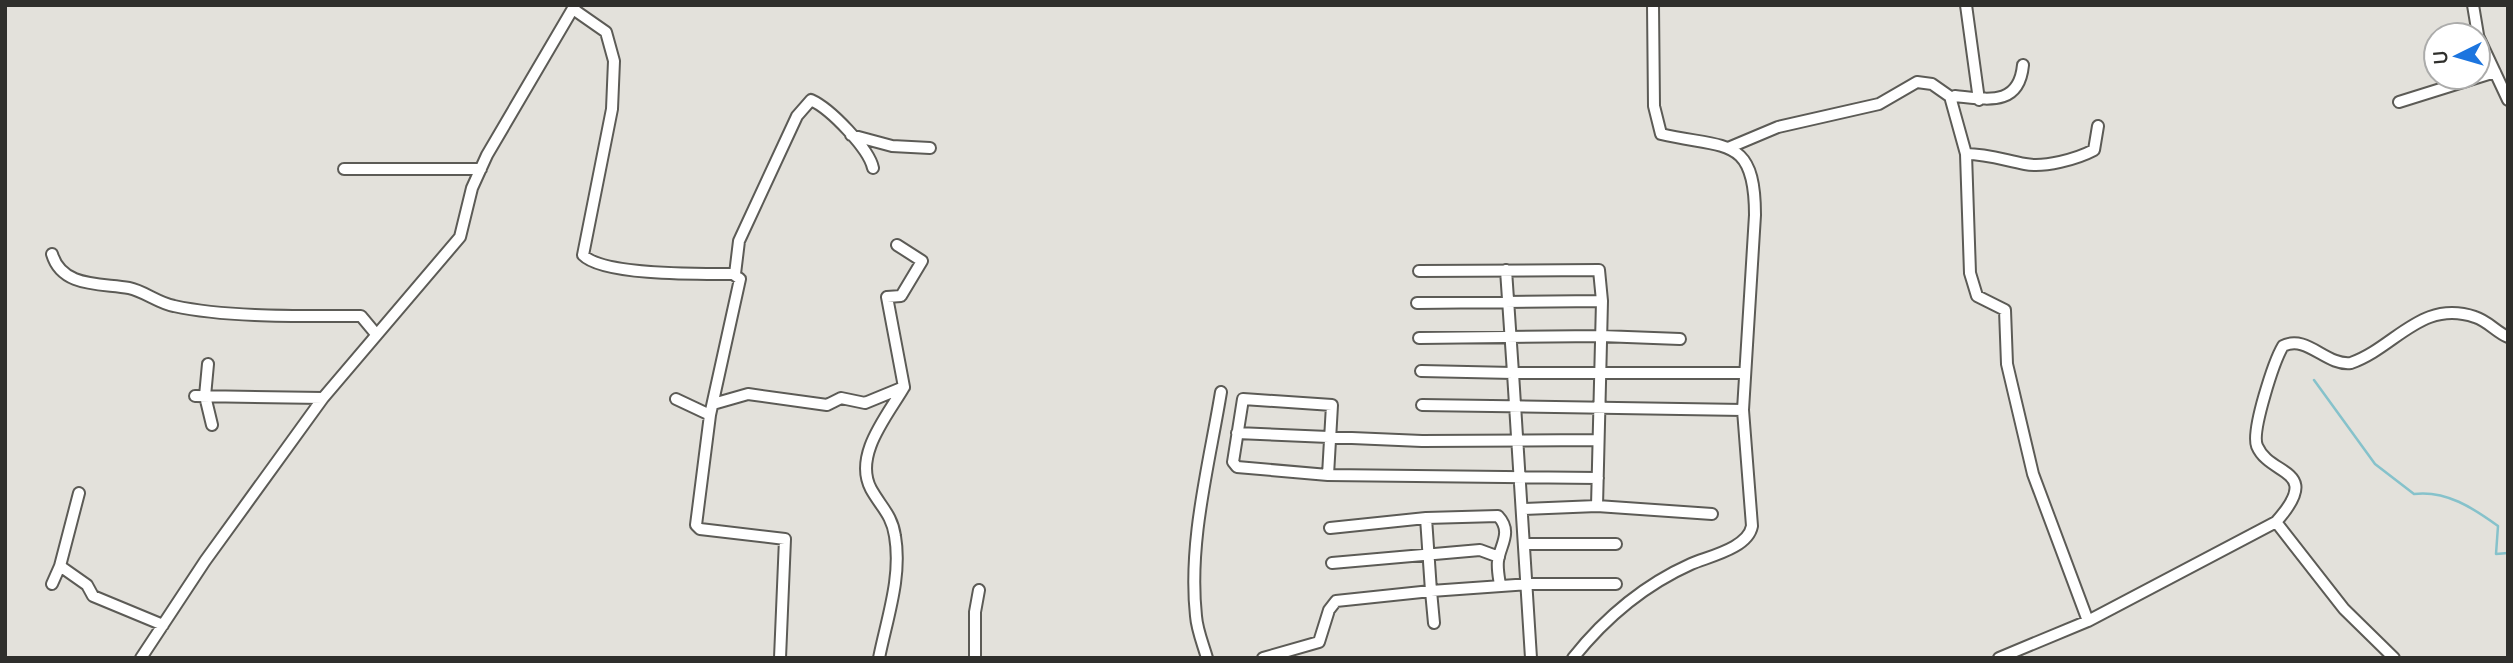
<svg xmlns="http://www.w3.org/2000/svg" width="2513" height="663" font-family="Manrope,sans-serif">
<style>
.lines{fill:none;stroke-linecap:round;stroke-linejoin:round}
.stream{stroke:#86c2cb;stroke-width:2.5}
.street-casing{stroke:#5c5b56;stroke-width:14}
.street{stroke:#fff;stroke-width:10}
</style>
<rect width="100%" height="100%" fill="#e3e1db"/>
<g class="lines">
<path class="stream" d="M2314 380 2375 464 2414 494C2446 490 2473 508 2498 526L2496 554 2508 553"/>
<g class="street-casing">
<path id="street" d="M1966 5 1979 100
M2473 5 2478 35
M573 9 606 32 614 61 612 109 583 255C603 276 703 274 733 274L740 279 710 415 696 525 700 529 785 539 780 658
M2478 36 2508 100
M2023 65C2019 107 1987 99 1955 96L1951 100 1966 154 1970 273 1977 296 2005 310 2007 364 2033 474 2088 621
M2399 102 2495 72
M851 135 892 146 930 148
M1728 148 1778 127 1879 104 1917 82 1932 84 1952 98
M1966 154C1987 154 2004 160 2025 164 2044 168 2077 159 2094 150L2098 126
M344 169H481
M52 254C62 288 101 283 129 288 144 291 158 303 174 306 229 318 304 316 361 316L376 334
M1419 271 1599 270 1602 301 1597 506
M735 274 739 241 797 116 811 100C831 109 869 149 873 168
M1417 303 1602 301
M1419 338 1601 336 1680 339
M208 364 205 396 212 425
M1421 371 1513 373 1506 270
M195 396 323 398
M676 399 710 415
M713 404 748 394 827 405 841 398 865 403 904 387 887 297 901 296 922 261 897 245
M1422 405 1743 410
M1237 433 1422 441 1598 440
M1328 475 1332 405 1243 399 1233 462 1237 467 1328 475 1598 478
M1523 509 1597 506 1712 514
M2276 522C2324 468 2270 477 2257 446 2251 431 2274 361 2283 346 2307 334 2326 366 2351 363 2396 347 2421 299 2475 317 2488 321 2496 332 2508 337
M1330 528 1426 518 1498 516C1513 532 1500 545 1498 561 1497 569 1499 578 1500 585
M1525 544H1616
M1332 563 1480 550 1499 557
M60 566 87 585 93 596 163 625
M52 584 60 566 79 493
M1434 623 1431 591 1529 584H1616
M141 658 205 561 323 398 460 237 472 188 487 155 575 5
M879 658C887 618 902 577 895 536 892 515 881 507 871 489 853 455 888 415 904 387
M975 658V612L979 590
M1207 658C1203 644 1197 630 1196 616 1188 542 1209 465 1221 392
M1263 658 1319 642 1329 610 1336 601 1431 591 1426 518
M1531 658 1513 373H1744
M1573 658C1605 618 1644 585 1691 564 1710 556 1748 548 1752 526L1743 410 1755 215C1755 135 1725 149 1661 134L1654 106 1653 5
M1999 658 2088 621 2276 522 2344 609 2394 658"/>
</g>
<use href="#street" class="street"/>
</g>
<rect width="2513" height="663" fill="none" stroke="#2f2f2c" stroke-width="14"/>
<g transform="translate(2457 56) rotate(265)"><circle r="33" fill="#ffffff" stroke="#acacab" stroke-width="2"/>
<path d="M0-5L12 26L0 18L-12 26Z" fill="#1c75df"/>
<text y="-10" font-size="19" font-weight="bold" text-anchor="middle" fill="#2f2f2c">U</text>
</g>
</svg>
